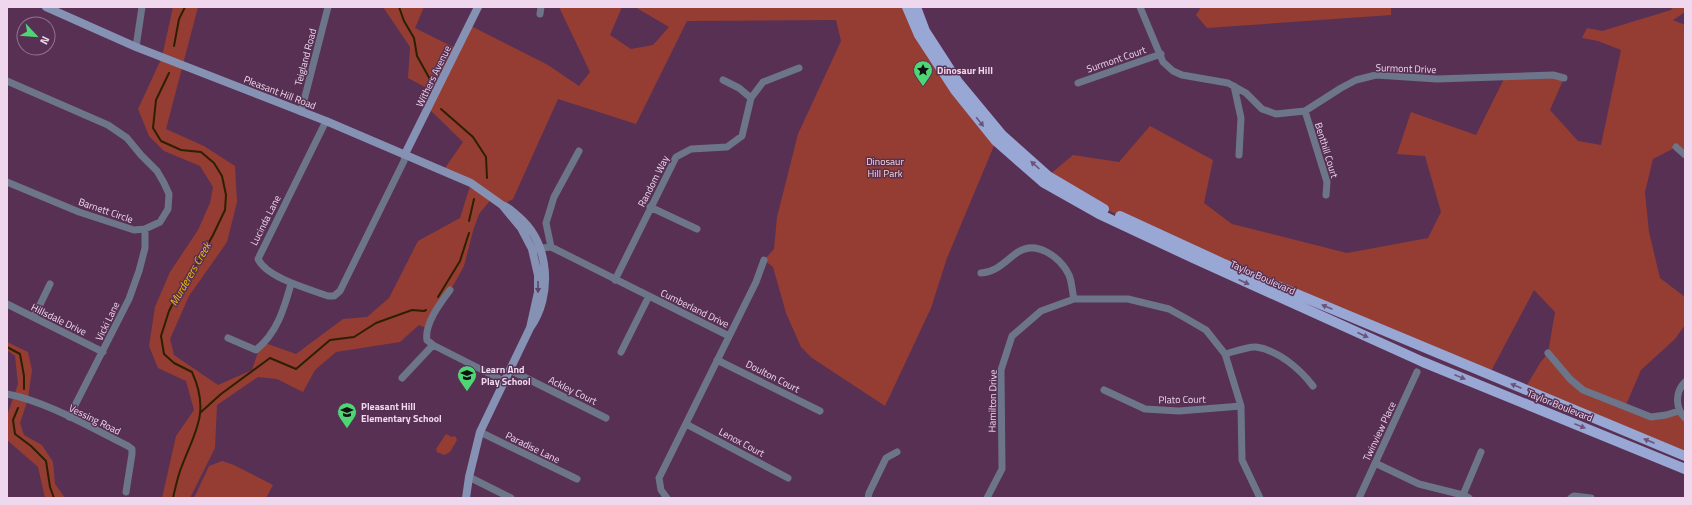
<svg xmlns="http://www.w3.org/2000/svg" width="1692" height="505" font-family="'Titillium Web',sans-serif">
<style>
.green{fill:#953d32}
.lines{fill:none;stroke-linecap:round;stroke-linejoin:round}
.stream{stroke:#2d2000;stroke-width:2}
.street{stroke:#6d758a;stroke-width:7}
.secondary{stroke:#8692b3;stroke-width:8}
.primary{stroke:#98a7d3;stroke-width:10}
.oneway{fill:#6a547a}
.oneway2{fill:#604467}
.labels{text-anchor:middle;stroke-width:3;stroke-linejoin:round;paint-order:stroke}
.street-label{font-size:10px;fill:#efd8ed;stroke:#573054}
.poi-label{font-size:10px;font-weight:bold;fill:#efd8ed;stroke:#573054;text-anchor:start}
.park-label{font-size:10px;fill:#f7dad5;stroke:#573054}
.water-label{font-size:11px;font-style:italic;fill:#eebd00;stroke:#573054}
</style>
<rect width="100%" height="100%" fill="#573054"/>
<path class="green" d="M173 7H198L166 129 204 146 235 166 237 202 227 242 189 296 170 339 174 355 218 385 252 370 258 352 265 343 296 354 343 319 367 317 389 298 418 241 460 218 471 183 443 171 463 142 428 108 436 93 408 78 410 47 383 7H424L415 28 457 49 469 25 548 65 579 86 590 72 559 7H622L610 35 631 49 653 45 669 27 635 7H907L996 141 947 258 931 308 885 406 812 358 801 347 786 313 773 267 764 260 774 249 777 217 798 134 841 41 836 20 687 21 636 124 558 99 513 199 502 205 492 198 479 214 473 231 464 266 429 329 419 325 400 342 336 352 315 370 303 392 277 379 258 377 217 405 215 448 190 498H162L176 436 194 410 186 381 158 368 149 346 155 307 170 272 198 230 210 203 213 187 200 166 164 151 149 136 138 109 162 57Z
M1201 7H1391V15L1207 28 1196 15Z
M1673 7H1685V12L1673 20 1685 25V155L1676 147 1653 159 1645 192 1649 232 1660 278 1685 297V325L1675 339 1641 370 1625 407 1651 417 1679 411 1685 418V456L1524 390 1540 363 1548 353 1555 312 1534 290 1489 375 1222 263 1105 209 1048 176 1073 155 1119 162 1150 126 1213 160 1204 203 1232 224 1347 253 1428 238 1441 212 1425 156 1397 154 1411 112 1476 135 1505 77 1564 78 1550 110 1578 141 1601 145 1621 50 1598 41 1582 38 1587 28 1602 31 1671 10Z
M7 342 28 352 32 370 28 399 20 423 24 435 42 445 53 462 55 484 65 498H45L38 467 7 440V416L18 384 15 356 7 350Z
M446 434 452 437 455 436 457 440 450 452 444 455 437 452 436 449Z
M222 461 234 465 273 485 266 498H194L209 466Z"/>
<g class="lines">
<path class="stream" d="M399 7 404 21 414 38 417 56 431 81
M174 46 179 19 185 7
M169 73 156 100 153 128 161 141 181 150 201 152 214 163 222 176 226 195 225 210 213 235 200 259 185 280 169 311 161 336 164 354 174 363 192 372C211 414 194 432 180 471 177 480 175 489 173 498
M441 109 473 137 486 157 487 178
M469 221 474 199
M438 297 460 261 469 233
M7 347 20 354 24 376V389
M18 408 13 420 15 434 31 446 46 461 50 487 54 498
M201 412 221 394 270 358 296 369 330 340 354 337 376 323 412 310 424 311 426 310"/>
<path class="street" d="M1140 7 1163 62 1173 71 1182 75 1228 83 1246 93 1262 109 1276 114 1305 111 1341 88 1356 80 1376 75 1437 79 1553 75 1564 78
M540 14 541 7
M136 47 142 7
M723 80 739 88 751 98
M7 81 108 125 127 138 141 155 157 171 164 183 169 194 168 209 160 222 145 229 134 230 79 212 7 182
M1078 83 1161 54
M1234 86 1241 118 1239 155
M1305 111 1327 182 1326 195
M301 112 328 7
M326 121 258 259C267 278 309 289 328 296H334L340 291 404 161 405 154
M1676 147 1685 155
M650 207 697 229
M551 247 546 223 554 197 579 151
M534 249 551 247 729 336
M981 273C997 272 1005 261 1018 252 1037 240 1060 257 1069 275 1072 282 1072 291 1074 299
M615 280 676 157 691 149 727 147 742 136 751 98 763 82 799 68
M7 304 103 352
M34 317 50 284
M228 338 256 350C277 333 284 309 291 284
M433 345 504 381
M621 352 649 296
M1548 353 1570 379 1583 390 1651 417 1666 415 1679 411
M1225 354C1233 352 1249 346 1256 347 1278 350 1300 369 1313 386
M717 360 820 411
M510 370 606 418
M402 378 433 345 427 340C424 324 441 302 450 290
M1685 382C1675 392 1675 408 1685 418
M1104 390 1145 409 1179 411 1241 406
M7 394C46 401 93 429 128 446L132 449V454L126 492
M69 417 129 299 139 271 145 248V229
M686 424 788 478
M480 432 577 479
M1375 463 1419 484 1463 495 1469 498
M469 477 511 498
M1463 495 1481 452
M667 498 661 490 659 478 756 282 764 260
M868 498 869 493 886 458 897 452
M987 498 1002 469 1001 370 1012 336 1041 311 1074 299H1128L1169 309 1187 319 1206 330 1225 354 1241 406 1242 460 1260 498
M1359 498 1417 372
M1571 498 1574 496 1591 498"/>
<path class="secondary" d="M46 7 136 47 326 121 471 183 502 205 521 228 532 249 538 275V292L530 328C553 296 550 244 519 217 513 212 509 207 502 205
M405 154 478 7
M466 498 469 477 480 432 530 328"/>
<path class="primary" d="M907 7 919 35 955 90 996 141 1044 183 1099 214 1193 258 1423 362 1685 469
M916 7 925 31 958 82 1002 135 1048 176 1104 209
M1120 216 1222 263 1685 456"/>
</g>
<defs><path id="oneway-solid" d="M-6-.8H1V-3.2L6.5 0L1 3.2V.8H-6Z"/></defs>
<g class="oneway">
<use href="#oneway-solid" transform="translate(980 122) rotate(51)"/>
<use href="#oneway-solid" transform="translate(1035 165) rotate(-138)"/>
<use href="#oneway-solid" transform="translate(1244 282) rotate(24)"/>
<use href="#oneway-solid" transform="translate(1327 307) rotate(-157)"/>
<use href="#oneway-solid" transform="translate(1363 335) rotate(24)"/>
<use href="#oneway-solid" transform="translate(1460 377) rotate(22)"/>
<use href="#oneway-solid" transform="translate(1516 386) rotate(-157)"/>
<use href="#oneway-solid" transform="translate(1580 426) rotate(22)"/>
<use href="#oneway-solid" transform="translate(1649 441) rotate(-157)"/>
</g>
<use class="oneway2" href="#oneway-solid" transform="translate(538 287) rotate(90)"/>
<defs>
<g id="sight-pin" transform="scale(1)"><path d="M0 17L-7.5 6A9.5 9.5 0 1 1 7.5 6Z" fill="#4ed675" stroke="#573054"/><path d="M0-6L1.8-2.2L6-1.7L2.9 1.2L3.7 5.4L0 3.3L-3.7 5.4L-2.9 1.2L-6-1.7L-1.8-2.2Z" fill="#111"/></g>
<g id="school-pin" transform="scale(1)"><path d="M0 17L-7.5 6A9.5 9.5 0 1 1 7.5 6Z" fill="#4ed675" stroke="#573054"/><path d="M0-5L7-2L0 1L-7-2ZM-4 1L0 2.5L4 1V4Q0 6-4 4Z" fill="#111"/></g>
</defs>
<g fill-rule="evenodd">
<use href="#sight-pin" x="923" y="70"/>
<use href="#school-pin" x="467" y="375"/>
<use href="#school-pin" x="347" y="412"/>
</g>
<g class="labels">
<g class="street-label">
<text transform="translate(305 57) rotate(-75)" y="4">Teigland Road</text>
<text transform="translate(1116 59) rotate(-19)" y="4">Surmont Court</text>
<text transform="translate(1406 68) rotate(2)" y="4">Surmont Drive</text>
<text transform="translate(433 76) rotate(-64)" y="4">Withers Avenue</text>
<text transform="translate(280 92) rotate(21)" y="4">Pleasant Hill Road</text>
<text transform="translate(1327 150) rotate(73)" y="4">Benthill Court</text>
<text transform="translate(653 181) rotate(-63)" y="4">Random Way</text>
<text transform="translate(106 210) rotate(19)" y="4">Barnett Circle</text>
<text transform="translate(265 220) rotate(-63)" y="4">Lucinda Lane</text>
<text transform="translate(1263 277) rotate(24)" y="4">Taylor Boulevard</text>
<text transform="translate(695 308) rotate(26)" y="4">Cumberland Drive</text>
<text transform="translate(59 319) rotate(26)" y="4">Hillsdale Drive</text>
<text transform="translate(107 321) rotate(-64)" y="4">Vicki Lane</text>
<text transform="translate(773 376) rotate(27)" y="4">Doulton Court</text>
<text transform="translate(573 390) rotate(26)" y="4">Ackley Court</text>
<text transform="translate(1182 399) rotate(-1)" y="4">Plato Court</text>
<text transform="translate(992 401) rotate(-89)" y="4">Hamilton Drive</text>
<text transform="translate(1560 405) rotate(22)" y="4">Taylor Boulevard</text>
<text transform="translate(95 419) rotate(26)" y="4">Vessing Road</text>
<text transform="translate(1379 431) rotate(-65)" y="4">Twinview Place</text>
<text transform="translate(742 442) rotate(28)" y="4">Lenox Court</text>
<text transform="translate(533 447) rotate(26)" y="4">Paradise Lane</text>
</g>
<g class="poi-label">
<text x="937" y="74">Dinosaur Hill</text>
<text x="481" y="373">Learn And<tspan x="481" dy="12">Play School</tspan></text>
<text x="361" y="410">Pleasant Hill<tspan x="361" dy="12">Elementary School</tspan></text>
</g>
<g class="park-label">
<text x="885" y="165">Dinosaur<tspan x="885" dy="12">Hill Park</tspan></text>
</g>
<g class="water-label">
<text transform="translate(190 274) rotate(-60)" y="4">Murderers Creek</text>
</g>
</g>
<rect width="1692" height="505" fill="none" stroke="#efd8ed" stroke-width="16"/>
<g transform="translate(36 36) rotate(116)"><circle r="19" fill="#573054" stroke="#947391"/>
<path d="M0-3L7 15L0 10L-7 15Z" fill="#4ed675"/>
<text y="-6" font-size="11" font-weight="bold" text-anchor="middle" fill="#efd8ed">N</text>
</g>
</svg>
